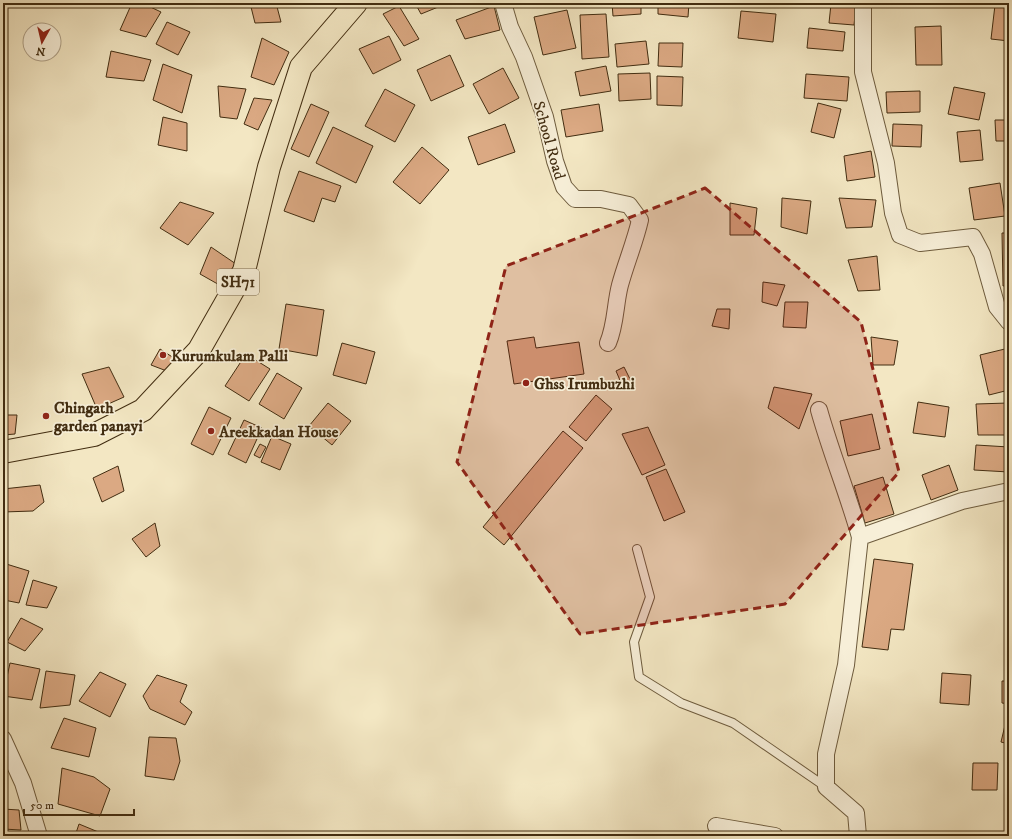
<svg xmlns="http://www.w3.org/2000/svg" width="1012" height="839" font-family="'IM FELL DW Pica',serif">
<style>
.building{fill:#dba983;stroke:#422d11}
.lines{fill:none;stroke-linecap:round;stroke-linejoin:round}
.lane-casing{stroke:#6e5c3e;stroke-width:10}
.street-casing{stroke:#6e5c3e;stroke-width:18}
.primary-casing{stroke:#422d11;stroke-width:24}
.lane{stroke:#f7efd8;stroke-width:8}
.street{stroke:#f7efd8;stroke-width:16}
.primary{stroke:#f3e7c3;stroke-width:22}
.marked{fill:#8f2418;fill-opacity:0.2;stroke:#8f2418;stroke-width:3;stroke-dasharray:8 5;stroke-linejoin:round}
.poi-dot{fill:#8f2418;stroke:#f7efd8;stroke-width:1.5}
.labels{text-anchor:middle;stroke-width:3.5;stroke-linejoin:round;paint-order:stroke}
.shield{fill:#f7efd8;stroke:#78674d;stroke-width:1}
.shield-label{font-size:15px;font-weight:bold;fill:#422d11}
.street-label{font-size:16px;fill:#422d11;stroke:#f7efd8}
.poi-label{font-size:16px;font-weight:bold;fill:#422d11;stroke:#f7efd8;text-anchor:start}
</style>
<rect width="100%" height="100%" fill="#f3e7c3"/>
<filter id="stains"><feTurbulence type="fractalNoise" baseFrequency=".005" numOctaves="4"/><feColorMatrix values="0 0 0 0 .2 0 0 0 0 .09 0 0 0 0 .02 0 0 0 .5 -.17"/></filter>
<radialGradient id="worn" r=".72"><stop offset=".6" stop-color="#630" stop-opacity="0"/><stop offset="1" stop-color="#630" stop-opacity=".3"/></radialGradient>
<path class="building" d="M3 3H12L3 13Z
M132 3H142L161 12 146 37 120 30Z
M250 3H276L281 22 255 23Z
M415 3H448L421 14Z
M612 3H641V14L613 16Z
M658 3H689L688 17 658 14Z
M831 4 856 6 854 25 829 23Z
M995 5 1009 7V41L991 39Z
M399 6 419 39 404 46 383 14Z
M494 6 500 30 465 39 456 20Z
M567 10 576 48 543 55 534 17Z
M741 11 776 14 773 42 738 38Z
M606 14 609 57 582 59 580 15Z
M167 22 190 32 178 55 156 44Z
M941 26 942 65H916L915 27Z
M809 28 845 32 843 51 807 48Z
M389 36 401 60 373 74 359 49Z
M262 38 289 52 274 85 251 77Z
M646 41 649 64 617 67 615 44Z
M659 43H683L682 67 658 66Z
M111 51 151 60 144 81 106 77Z
M450 55 464 86 431 101 417 70Z
M163 64 192 75 182 113 153 100Z
M606 66 611 91 580 96 575 72Z
M503 68 519 98 489 114 473 84Z
M650 73 651 99 619 101 618 74Z
M806 74 849 77 847 101 804 98Z
M657 76 683 77 682 106 657 105Z
M218 86 246 89 237 119 220 117Z
M954 87 985 93 979 120 948 114Z
M385 89 415 105 395 142 365 126Z
M920 91V112L887 113 886 92Z
M254 98 272 100 258 130 244 124Z
M818 103 841 109 834 138 811 132Z
M311 104 329 112 309 157 291 149Z
M599 104 603 131 566 137 561 110Z
M163 117 187 123V151L158 145Z
M995 120H1009V141H996Z
M505 124 515 152 478 165 468 137Z
M893 124 922 125 921 147 892 146Z
M333 127 373 146 356 183 316 163Z
M980 130 983 160 960 162 957 132Z
M422 147 449 170 420 204 393 182Z
M871 151 875 177 847 181 844 156Z
M299 171 341 186 335 202 322 198 314 222 284 211Z
M1000 183 1005 216 974 220 969 188Z
M782 198 811 201 807 234 781 227Z
M839 198 876 200 872 227 846 228Z
M180 202 214 213 188 245 160 228Z
M730 203 757 208 754 235H730Z
M1002 233H1009V285L1003 286Z
M211 247 236 264 223 287 200 274Z
M877 256 880 290 858 291 848 260Z
M763 282 785 285 777 306 762 302Z
M785 302H808L806 328 783 327Z
M286 304 324 310 317 356 279 349Z
M717 309H730L729 329 712 326Z
M534 337 536 348 579 342 584 374 514 384 507 341Z
M871 337 898 341 894 365H873Z
M342 343 375 352 366 384 333 375Z
M1009 348V390L989 395 980 355Z
M160 349 180 362 172 373 151 365Z
M246 354 270 369 249 401 225 386Z
M109 367 124 397 97 409 82 374Z
M624 367 631 381 622 385 616 371Z
M277 373 302 388 284 419 259 404Z
M774 387 812 394 799 429 768 408Z
M596 395 612 409 586 441 569 427Z
M918 402 949 407 945 437 913 433Z
M328 403 351 421 332 445 309 426Z
M1008 403 1009 435H978L976 404Z
M209 407 231 418 213 455 191 444Z
M872 414 880 449 848 456 840 421Z
M3 415H17L15 434 3 435Z
M244 420 262 428 246 463 228 454Z
M648 427 665 465 642 475 622 434Z
M563 431 583 448 504 545 483 527Z
M272 436 291 444 280 470 261 462Z
M260 444 266 447 260 458 254 455Z
M976 445 1009 447V472L974 470Z
M949 465 958 490 931 500 922 475Z
M118 466 124 491 102 502 93 478Z
M666 469 685 512 664 521 646 477Z
M883 477 894 514 865 523 854 486Z
M40 485 44 502 33 511 3 512V489Z
M155 523 160 546 146 557 132 539Z
M874 559 913 564 904 630 891 629 888 650 862 647Z
M3 563 29 571 19 603 4 600Z
M33 580 57 587 47 608 26 605Z
M21 618 43 629 25 651 7 642Z
M10 663 40 669 32 700 3 696Z
M46 671 75 675 70 705 40 708Z
M100 672 126 684 110 717 79 701Z
M942 673 971 675 969 705 940 703Z
M157 675 187 685 180 702 192 712 185 725 150 709 143 696Z
M1002 681H1009V704L1002 703Z
M64 718 96 728 89 757 51 748Z
M1006 721 1009 722V744L1001 742Z
M149 737 176 738 180 761 174 780 145 776Z
M973 763H998L997 790H972Z
M62 768 94 777 110 789 100 816 58 804Z
M3 809 19 810 21 830 3 829Z
M79 824 108 836H75Z"/>
<g class="lines">
<g class="lane-casing">
<path id="lane" d="M637 549 650 597 634 642 639 677 681 703 733 723 826 787"/>
</g>
<g class="street-casing">
<path id="street" d="M503 3 510 27 524 57 545 117 555 161 564 187 575 199H601L629 205 640 220C635 242 626 263 620 285 615 304 616 324 608 343
M863 3V72L886 163 893 213 900 235 920 243 973 237 982 254 997 307 1009 322
M819 410C831 453 848 494 860 537
M3 739 23 783 39 836
M716 826 775 836
M858 836 856 813 826 787V754L846 665 860 537 962 501 1009 491"/>
</g>
<g class="primary-casing">
<path id="primary" d="M3 452 94 435 143 410 199 350 244 271 269 167 301 67 356 3"/>
</g>
<use href="#lane" class="lane"/>
<use href="#street" class="street"/>
<use href="#primary" class="primary"/>
</g>
<path class="marked" d="M705 188 861 322 899 472 785 604 580 634 457 462 506 266Z"/>
<g class="poi-dot">
<circle cx="163" cy="355" r="4"/>
<circle cx="526" cy="383" r="4"/>
<circle cx="46" cy="416" r="4"/>
<circle cx="211" cy="431" r="4"/>
</g>
<g class="labels">
<rect class="shield" x="217" y="269" width="42" height="26" rx="3"/>
<g class="shield-label">
<text x="238" y="287">SH71</text>
</g>
<g class="street-label">
<text transform="translate(550 140) rotate(74)" y="6">School Road</text>
</g>
<g class="poi-label">
<text x="171" y="361">Kurumkulam Palli</text>
<text x="534" y="389">Ghss Irumbuzhi</text>
<text x="54" y="413">Chingath<tspan x="54" dy="18">garden panayi</tspan></text>
<text x="219" y="437">Areekkadan House</text>
</g>
</g>
<rect width="1012" height="839" fill="none" stroke="#f3e7c3" stroke-width="16"/>
<rect x="4" y="4" width="1004" height="831" fill="none" stroke="#422d11" stroke-width="2"/>
<rect x="8" y="8" width="996" height="823" fill="none" stroke="#422d11"/>
<g transform="translate(42 42) rotate(188)"><circle r="19" fill="#f7efd8" stroke="#afa188"/>
<path d="M0-3L7 15L0 10L-7 15Z" fill="#8f2418"/>
<text y="-6" font-size="11" font-weight="bold" text-anchor="middle" fill="#422d11">N</text>
</g>
<path d="M24 809v6h110v-6" fill="none" stroke="#422d11" stroke-width="2"/>
<text x="30" y="809" font-size="12" fill="#422d11" stroke="#f7efd8" stroke-width="3" paint-order="stroke">50 m</text>
<rect width="100%" height="100%" filter="url(#stains)"/>
<rect width="100%" height="100%" fill="url(#worn)"/>
</svg>
